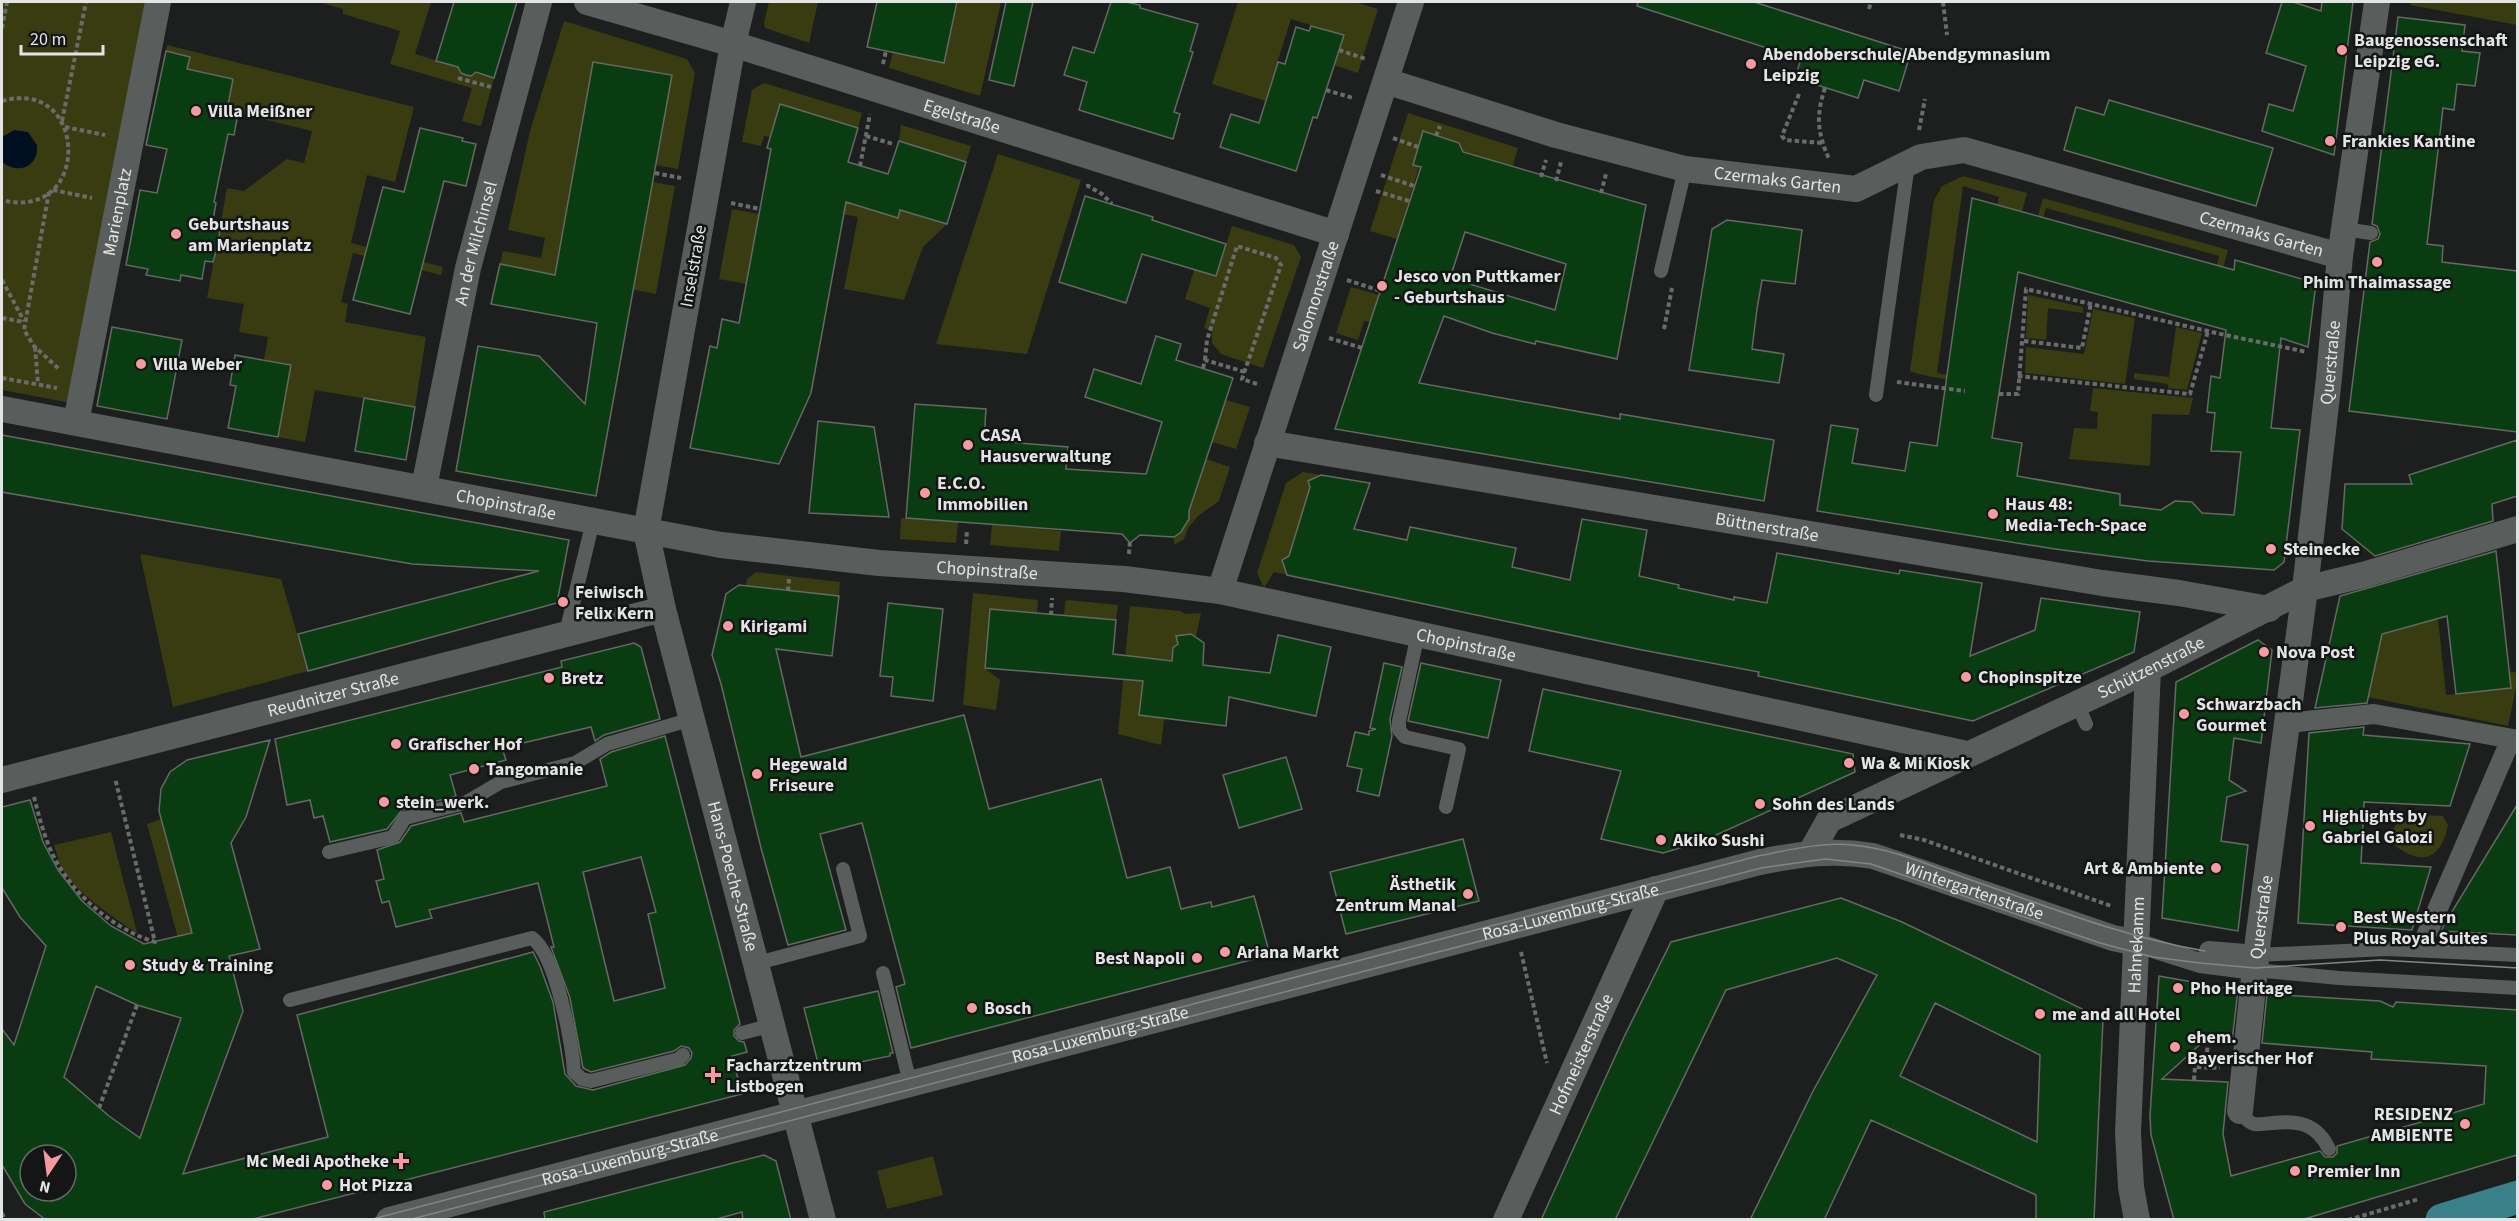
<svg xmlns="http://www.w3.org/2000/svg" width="2519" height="1221" font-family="'Source Sans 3',sans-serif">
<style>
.green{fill:#393c10}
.water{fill:#001020}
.building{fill:#093d11;stroke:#656865;stroke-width:1.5;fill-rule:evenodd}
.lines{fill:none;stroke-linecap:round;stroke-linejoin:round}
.path{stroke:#696c6b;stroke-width:4;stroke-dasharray:4.5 3;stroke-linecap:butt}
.service{stroke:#595d5c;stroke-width:14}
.pedestrian{stroke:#595d5c;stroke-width:20}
.minor{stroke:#595d5c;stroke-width:26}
.primary{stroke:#39808a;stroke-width:33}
.tram{stroke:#838685;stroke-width:1.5}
.poi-dot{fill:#f49aa0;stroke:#131615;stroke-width:2}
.labels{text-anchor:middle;stroke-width:5;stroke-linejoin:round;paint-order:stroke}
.poi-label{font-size:18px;font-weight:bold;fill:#e3e5e4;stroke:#131615;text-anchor:start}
.street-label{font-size:18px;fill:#e3e5e4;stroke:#131615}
</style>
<rect width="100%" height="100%" fill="#1c1f1e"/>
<path class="green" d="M2 2H148L71 403 2 390Z
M323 2H431L415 54 458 67 461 73 471 76 476 72 494 78 481 126 462 121 472 88 390 64 400 31 343 14V9L322 3Z
M769 2H818L809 43 765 28 764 22Z
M958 2H1001L980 96 889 68 893 52 944 63Z
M1238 2H1355L1378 9 1358 73 1334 65 1343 35 1291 19 1265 101 1212 84Z
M2411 2H2517V25L2410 5Z
M564 21 687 59 695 73 678 169 656 165 672 76 559 255 638 269 653 182 675 186 656 294 500 264 503 251 541 258 545 238 508 230 530 131Z
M167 45 414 107 395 182 367 175 351 243 443 267 441 275 353 253 341 302 348 304 345 322 426 337 415 407 315 390 305 442 278 437 291 365 264 360 268 337 239 332 244 304 207 298 227 188 244 191 287 159 304 163 312 131 238 113 239 108 228 105 233 79 187 69 190 57 166 51Z
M764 83 862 113 858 128 780 104 770 137 764 136 761 146 742 142 752 90Z
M1408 113 1518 148 1512 168 1463 152 1459 143 1423 132 1413 165 1419 167 1397 239 1370 231Z
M901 125 971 146 966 162 899 141Z
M998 154 1081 180 1027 354 936 344Z
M845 172 898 218 900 210 947 224 923 247 904 300 844 289 858 217 833 212Z
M1963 176 2027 193 2022 212 1997 206 1999 197 1963 186 1937 373 1957 377 1956 381 1922 375 1910 371 1934 200 1942 186Z
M2043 198 2228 250 2223 268 2217 266 2219 256 2046 208 2043 218 2038 216Z
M732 209 759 214 746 284 719 279Z
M1232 226 1294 245 1301 257 1263 368 1221 354 1212 343V331L1204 328 1210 308 1185 299 1194 270 1216 276Z
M1351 287 1379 295 1370 322 1364 321 1358 340 1336 333Z
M2028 295 2083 307V313L2048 308 2046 340 2026 338Z
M2093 309 2135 318 2125 384 2025 373 2026 347 2084 354Z
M2176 327 2202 333 2187 390 2168 388V384L2134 379V373L2169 377Z
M2093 388 2193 398 2189 415 2152 414 2150 466 2069 459 2074 428 2097 429 2098 412 2090 411Z
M1226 400 1250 407 1236 449 1212 442Z
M1206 459 1230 467 1219 501 1198 516 1188 528 1184 539 1174 545V537L1181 532Z
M1303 472 1321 475 1320 478 1311 480V491L1290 555 1286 558 1289 575 1274 572 1264 588 1257 573 1286 483Z
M901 518 958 522 956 543 900 539Z
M992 525 1061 531 1059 551 990 545Z
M140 554 281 579 308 671 173 707Z
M756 572 840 582 839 596 746 586 747 579Z
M973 593 1038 600 1037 613 990 610 985 668 1000 680 996 710 963 705Z
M1068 600 1118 605 1116 620 1064 616 1065 602Z
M1130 606 1180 611 1186 614 1201 613 1196 636 1186 634 1173 649 1161 745 1118 734Z
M2438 618 2446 695 2510 688 2509 671 2517 673V684L2508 726 2368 697 2378 653 2374 636Z
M2423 815 2443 816 2448 825C2441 862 2419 866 2392 843L2390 832 2399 822Z
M161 819 193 934 178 938 147 824Z
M111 832 137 933C115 919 74 891 62 868 58 861 57 853 54 845Z
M933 1156 943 1195 887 1209 877 1171Z"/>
<path class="water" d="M14 130 28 132 37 145C39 167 18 175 2 162V137Z"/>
<path class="building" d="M454 2H517L494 78 476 72 471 76 466 75 461 73 458 67 436 61Z
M877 2H957L944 63 867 47Z
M1006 2H1033L1014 86 989 80Z
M1111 2H1126L1140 5V8L1198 24 1190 51 1193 52 1174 112 1180 114 1173 139 1079 110 1087 82 1064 75 1073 47 1094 53Z
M1638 2H1754L1911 52 1899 91 1864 80 1858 98 1795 78 1801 59 1637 6Z
M2282 2H2293L2321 11 2322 2H2353L2334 155 2262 131 2269 104 2293 111 2306 66 2266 53Z
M2398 17 2465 25 2462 51 2480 53 2475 86 2457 84 2454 110 2443 108 2427 244 2443 246 2442 262 2517 271V432L2349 411 2370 242 2378 239 2380 234 2377 226 2372 224Z
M1311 26 1344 35 1317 118 1313 117 1296 171 1220 147 1231 114 1259 123 1278 62 1285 64 1296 27 1309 31Z
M166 51 190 57 187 69 233 79 228 105 239 108 234 135 228 134 214 202 216 203 213 220 220 222 219 241 213 262 205 261 202 279 181 275 180 281 146 275 148 269 126 265 140 190 157 193 167 149 146 145Z
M593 62 672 75 596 496 456 471 478 346 539 356 585 404 597 323 491 304 500 264 555 275Z
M2109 100 2273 148 2256 206 2064 150 2076 107 2104 115Z
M780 104 858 128 848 162 888 174 899 141 966 162 947 224 900 210 898 218 846 202 811 393 779 464 690 448 710 346 717 348 722 319 739 323 771 149 767 148Z
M420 128 463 138 462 141 476 144 466 186 444 181 410 314 353 300 383 187 404 192Z
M1423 131 1459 143 1463 152 1646 205 1617 359 1536 341 1535 344 1492 333 1444 316 1419 383 1620 419V414L1774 440 1764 501 1335 429 1421 167 1413 165ZM1465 232 1566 264 1555 310 1450 278Z
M1085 196 1153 217 1152 220 1226 244 1216 276 1142 254 1126 303 1059 282Z
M1972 198 2234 270 2235 260 2316 283 2308 347 2281 338 2271 428 2300 430 2284 562 2274 570 2148 561 2055 549 1817 511 1831 425 1858 429 1852 463 1905 471 1910 442 1937 446ZM2018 272 2226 330 2220 378 2211 376 2207 412 2215 413 2211 451 2241 452 2234 515 2202 513 2192 502 2175 501 2161 510 2120 505V494L2017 476 2022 443 1992 438Z
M1727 220 1802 230 1795 284 1762 280 1757 309 1752 349 1784 354 1779 383 1689 370 1712 229Z
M112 327 182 340 167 419 97 406Z
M1156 336 1181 344 1176 360 1233 378 1189 511V519L1181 532 1174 537 1140 535 1130 543 1122 534 906 518 915 404 986 409 984 440 1068 447 1066 469 1146 474 1162 422 1085 397 1094 369 1141 384Z
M235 355 291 365 278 437 228 428 236 386 230 385Z
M364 398 415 407 406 460 355 451Z
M818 421 874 427 889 517 809 513Z
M2 435 569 540 557 603 308 671 298 634 539 571 412 564 2 492Z
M2517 440V496L2492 504 2493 521 2375 556 2342 529 2345 484H2412L2409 475Z
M1321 475 1370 483 1354 529 1407 540 1410 527 1516 548 1512 567 1570 580 1582 519 1647 530 1639 576 1679 585 1678 588 1734 600V597L1767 603 1777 553 1899 574 1900 570 1982 583 1970 656 2035 630 2041 598 2140 612 2134 652 1973 721 1758 676 1759 672 1637 649 1287 575 1282 560 1289 556 1310 487 1308 481Z
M2496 551 2511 688 2456 694 2447 616 2382 634 2367 703 2315 708 2340 596Z
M739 585 839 596 832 656 776 649 801 757 964 715 989 809 1101 779 1127 878 1170 867 1181 909 1211 902 1212 907 1254 896 1270 955 911 1048 896 987 905 984 862 823 820 834 846 930 788 945 761 848 721 684 712 655 726 594Z
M888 603 943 609 933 701 891 696 893 677 880 676Z
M990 609 1116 620 1113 654 1172 661 1173 648 1178 644 1176 636 1191 634 1204 643 1203 665 1270 673 1278 635 1331 647 1316 716 1229 697 1226 726 1139 715 1143 681 985 668Z
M2258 640 2272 650 2261 743 2234 738 2229 780 2246 791 2227 797 2221 841 2248 845 2238 931 2162 918 2176 682Z
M634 643 641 647 660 719 604 735 595 741 591 727 502 748 506 760 450 775 456 796 402 810 387 829 330 842 323 816 314 818 310 800 287 805 275 739 562 667 561 661Z
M1384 663 1402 667 1390 719 1392 736 1379 796 1357 791 1362 769 1347 766 1355 732 1369 735V731L1376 729 1370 728Z
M1421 663 1501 680 1488 738 1408 721Z
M1543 689 1853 754 1855 772 1703 841 1663 853 1601 839 1621 771 1529 751Z
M2364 727 2363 735 2470 744 2450 806 2364 802 2361 863 2431 867 2412 930 2298 923 2309 733Z
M665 736 740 1024 734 1030V1036L739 1041 744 1042 747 1052 732 1056 742 1094 249 1220H46L25 1204 2 1165V1029L14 1045 46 946 20 917 2 888V807L30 800 43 842 58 870 82 901 111 926 144 944 192 933 159 811 161 789 170 772 187 760 270 740 246 817 231 843 260 949 229 956 243 1011 183 1174 328 1137 297 1015 533 952 540 966 553 1002 565 1074 576 1086 593 1090 685 1065 691 1058 692 1053 689 1048 681 1046 674 1051 591 1072 583 1068 570 998 551 947H554L538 883 429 910 432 918 396 927 389 901 382 903 376 881 384 879 377 850 400 842 411 826 461 813 464 822 607 786 600 759 611 752ZM641 857 656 912 648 914 665 988 614 1001 583 872ZM96 986 137 1005 181 1018 140 1138 109 1116 64 1077ZM30 1155H66V1191H30Z
M1286 757 1302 809 1239 828 1223 775Z
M2517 805V935L2441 931 2445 923Z
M1463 839 1479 901 1346 934 1330 872Z
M1841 898 1902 922 2103 1019 2094 1220H2036V1195L1871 1120 1824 1220H1750L1813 1091 1877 975 1837 958 1726 990 1615 1220H1541L1624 1037 1671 942ZM1935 1003 2040 1055 2037 1142 1900 1076Z
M2159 976 2238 990 2232 1041 2206 1039 2162 1079 2228 1082 2223 1134 2231 1176 2320 1151 2325 1157H2333L2337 1153V1146L2484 1104 2486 1066 2371 1059 2372 1052 2262 1043 2267 994 2380 1001 2393 1007 2396 1002 2517 1010V1155L2301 1220H2174L2151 1135 2150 1116Z
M878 991 893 1053H890V1056L826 1069 818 1063 804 1008Z
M764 1155 776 1161 791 1220H743L742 1212 713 1220H545L544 1212Z"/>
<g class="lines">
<path class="path" d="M1943 2 1947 35
M1869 9 1871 2
M2 28 7 2
M1339 50 1366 59
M883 64 886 51
M458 78 491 87
M1825 88C1816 115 1817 132 1829 159
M1326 90 1353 98
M1799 94 1782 136 1785 140 1822 143
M2 101C89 76 92 223 2 200
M62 121 86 2
M65 127 105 135
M1919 130 1925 99
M866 136 893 144
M1436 136 1440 126
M1393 138 1418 147
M860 166 870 114
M655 173 681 178
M1381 175 1414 186
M1541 177 1546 160
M1556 181 1561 162
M1088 184V186L1102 194 1112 204
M53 190 92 198
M1376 191 1409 201
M49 192 24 330 34 346 60 370
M1601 193 1606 174
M731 203 760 209
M2 280 24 321
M1347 280 1381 291
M2 318 24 322
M1664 329 1672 288
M1329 338 1362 348
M2024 341 2082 348 2091 303
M35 347 38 384
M1205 360 1207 340 1237 246 1276 258 1281 265 1242 379 1260 385
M1203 368 1205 360 1245 372
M2018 376 2190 394 2208 331
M2 378 57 388
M1897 382 1965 391
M1999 394H2018L2026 289 2225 335 2307 352
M966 544 967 530
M1129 554 1130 540
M788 591 789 579
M1051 615 1052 598
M34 797C40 820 46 845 59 866 79 900 118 931 155 942L115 778
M1900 835 1924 840 2111 906
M1521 952 1547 1063
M2206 1067 2208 1039
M2194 1080 2195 1067 2220 1068
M99 1108 137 1005
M2 1213 5 1220
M2348 1220 2419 1199"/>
<path class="service" d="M2344 229 2371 233
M1661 271 1685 169
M1876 395 1908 164
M566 633 593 521
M1418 634 1399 721V730L1405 737 1459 749 1446 807
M2077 703 2086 724
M329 852 393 837 405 818 465 803 501 782 575 763 607 744 692 719
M2257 955 2387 949 2518 955
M757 963 860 936 843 869
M2255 970 2339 978 2518 988
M883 973 910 1083
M290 1000 532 938C556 955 572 1042 574 1072L582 1079 591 1081 679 1059 683 1055
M742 1033 773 1025
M2240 1111C2244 1116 2247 1122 2254 1124 2259 1125 2268 1123 2273 1123 2299 1120 2317 1124 2329 1149"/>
<path class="pedestrian" d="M2288 723 2374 714 2518 740
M2426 936 2511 739
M2137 943 2200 963 2255 970
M2209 951 2257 955"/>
<g class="minor">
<path id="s1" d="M587 2 733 44 1336 234"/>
<path id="s2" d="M743 2 733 44 646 531 663 609 823 1220"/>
<path id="s3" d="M1386 81 1556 135 1685 169 1856 189 1921 157 1964 150 2340 256"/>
<path id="s4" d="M2 409 721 545 879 563 1124 579 1220 591 1967 754"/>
<path id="s5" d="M76 422 158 2"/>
<path id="s6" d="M1267 443 2102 583 2179 593 2269 609"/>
<path id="s7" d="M424 487 468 268 539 2"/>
<path id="s8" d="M1220 591 1411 2"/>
<path id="s9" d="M2 780 663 609"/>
<path id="s10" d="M1811 852 1829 820 2121 683 2305 589 2363 575 2518 529"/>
<path id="s11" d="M2240 1111 2258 940 2305 589 2329 378 2340 256 2377 2"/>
<path id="s12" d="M389 1220 1760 862C1801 854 1831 849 1873 856L2113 938 2137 943"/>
<path id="s13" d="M1506 1220 1656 889"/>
<path id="s14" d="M2137 1220 2131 1187 2128 1133 2148 669"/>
</g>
<path class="primary" d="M2442 1220 2518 1197"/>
<path class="tram" d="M369 1220 1758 856C1789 850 1820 842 1852 845 1891 848 1929 865 1965 878 2044 905 2122 937 2205 951
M408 1220 1761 868 1825 859 1871 864 2100 943 2153 957 2200 963 2255 968 2380 960 2518 968"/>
</g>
<g class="poi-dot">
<circle cx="2342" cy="50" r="6"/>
<circle cx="1751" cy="64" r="6"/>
<circle cx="196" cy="111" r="6"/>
<circle cx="2330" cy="141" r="6"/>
<circle cx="176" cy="234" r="6"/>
<circle cx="2377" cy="262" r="6"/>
<circle cx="1382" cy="286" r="6"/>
<circle cx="141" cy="364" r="6"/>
<circle cx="968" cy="445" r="6"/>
<circle cx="925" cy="493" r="6"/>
<circle cx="1993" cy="514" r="6"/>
<circle cx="2271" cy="549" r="6"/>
<circle cx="563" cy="602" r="6"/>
<circle cx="728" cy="626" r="6"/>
<circle cx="2264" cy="652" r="6"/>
<circle cx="1966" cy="677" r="6"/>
<circle cx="549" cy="678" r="6"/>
<circle cx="2184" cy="714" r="6"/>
<circle cx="396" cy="744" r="6"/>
<circle cx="1849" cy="763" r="6"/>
<circle cx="474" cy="769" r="6"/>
<circle cx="757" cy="774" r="6"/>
<circle cx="384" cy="802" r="6"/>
<circle cx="1760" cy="804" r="6"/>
<circle cx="2310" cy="826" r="6"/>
<circle cx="1661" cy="840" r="6"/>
<circle cx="2216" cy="868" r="6"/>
<circle cx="1468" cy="894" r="6"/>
<circle cx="2341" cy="927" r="6"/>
<circle cx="1225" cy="952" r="6"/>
<circle cx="1197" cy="958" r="6"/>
<circle cx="130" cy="965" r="6"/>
<circle cx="2178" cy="988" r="6"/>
<circle cx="972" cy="1008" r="6"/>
<circle cx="2040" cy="1014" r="6"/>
<circle cx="2175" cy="1047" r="6"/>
<path d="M710 1066h6v6h6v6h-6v6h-6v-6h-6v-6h6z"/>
<circle cx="2465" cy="1124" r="6"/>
<path d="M398 1152h6v6h6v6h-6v6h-6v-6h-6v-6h6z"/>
<circle cx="2295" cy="1171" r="6"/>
<circle cx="327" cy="1185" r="6"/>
</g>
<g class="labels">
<g class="poi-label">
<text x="2354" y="46">Baugenossenschaft<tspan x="2354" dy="21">Leipzig eG.</tspan></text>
<text x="1763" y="60">Abendoberschule/Abendgymnasium<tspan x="1763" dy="21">Leipzig</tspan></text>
<text x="208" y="117">Villa Meißner</text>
<text x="2342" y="147">Frankies Kantine</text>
<text x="188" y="230">Geburtshaus<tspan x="188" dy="21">am Marienplatz</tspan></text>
<text x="1394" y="282">Jesco von Puttkamer<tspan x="1394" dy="21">- Geburtshaus</tspan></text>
<text x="2377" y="288" text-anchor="middle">Phim Thaimassage</text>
<text x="153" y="370">Villa Weber</text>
<text x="980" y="441">CASA<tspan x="980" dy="21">Hausverwaltung</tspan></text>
<text x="937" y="489">E.C.O.<tspan x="937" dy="21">Immobilien</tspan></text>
<text x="2005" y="510">Haus 48:<tspan x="2005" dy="21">Media-Tech-Space</tspan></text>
<text x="2283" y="555">Steinecke</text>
<text x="575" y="598">Feiwisch<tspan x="575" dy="21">Felix Kern</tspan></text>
<text x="740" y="632">Kirigami</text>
<text x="2276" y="658">Nova Post</text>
<text x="1978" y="683">Chopinspitze</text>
<text x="561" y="684">Bretz</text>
<text x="2196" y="710">Schwarzbach<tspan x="2196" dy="21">Gourmet</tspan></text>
<text x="408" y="750">Grafischer Hof</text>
<text x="1861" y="769">Wa &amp; Mi Kiosk</text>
<text x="769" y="770">Hegewald<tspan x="769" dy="21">Friseure</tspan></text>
<text x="486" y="775">Tangomanie</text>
<text x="396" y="808">stein_werk.</text>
<text x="1772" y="810">Sohn des Lands</text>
<text x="2322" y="822">Highlights by<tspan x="2322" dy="21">Gabriel Galozi</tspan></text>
<text x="1673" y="846">Akiko Sushi</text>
<text x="2204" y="874" text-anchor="end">Art &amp; Ambiente</text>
<text x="1456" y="890" text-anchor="end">Ästhetik<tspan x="1456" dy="21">Zentrum Manal</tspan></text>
<text x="2353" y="923">Best Western<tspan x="2353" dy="21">Plus Royal Suites</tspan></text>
<text x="1237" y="958">Ariana Markt</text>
<text x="1185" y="964" text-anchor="end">Best Napoli</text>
<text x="142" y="971">Study &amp; Training</text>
<text x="2190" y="994">Pho Heritage</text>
<text x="984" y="1014">Bosch</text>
<text x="2052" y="1020">me and all Hotel</text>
<text x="2187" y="1043">ehem.<tspan x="2187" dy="21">Bayerischer Hof</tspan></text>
<text x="726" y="1071">Facharztzentrum<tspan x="726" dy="21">Listbogen</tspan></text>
<text x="2453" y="1120" text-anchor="end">RESIDENZ<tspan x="2453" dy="21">AMBIENTE</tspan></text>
<text x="389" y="1167" text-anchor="end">Mc Medi Apotheke</text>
<text x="2307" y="1177">Premier Inn</text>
<text x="339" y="1191">Hot Pizza</text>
</g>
<g class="street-label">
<text dy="6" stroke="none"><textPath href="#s1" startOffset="392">Egelstraße</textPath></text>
<text dy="6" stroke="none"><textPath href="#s3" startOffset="405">Czermaks Garten</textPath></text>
<text dy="6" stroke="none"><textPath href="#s5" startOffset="214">Marienplatz</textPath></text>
<text dy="6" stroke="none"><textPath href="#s3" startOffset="909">Czermaks Garten</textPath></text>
<text dy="6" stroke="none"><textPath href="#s7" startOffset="249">An der Milchinsel</textPath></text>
<text transform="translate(693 266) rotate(-80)" y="6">Inselstraße</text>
<text dy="6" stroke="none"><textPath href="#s8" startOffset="310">Salomonstraße</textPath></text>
<text dy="6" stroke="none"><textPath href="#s11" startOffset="754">Querstraße</textPath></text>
<text dy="6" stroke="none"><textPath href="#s4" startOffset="513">Chopinstraße</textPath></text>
<text dy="6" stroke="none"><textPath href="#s6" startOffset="507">Büttnerstraße</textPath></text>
<text dy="6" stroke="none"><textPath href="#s4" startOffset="999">Chopinstraße</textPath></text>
<text dy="6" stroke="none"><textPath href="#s4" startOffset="1485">Chopinstraße</textPath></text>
<text dy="6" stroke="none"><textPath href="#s10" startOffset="393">Schützenstraße</textPath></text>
<text dy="6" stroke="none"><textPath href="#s9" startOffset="342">Reudnitzer Straße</textPath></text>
<text dy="6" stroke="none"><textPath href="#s2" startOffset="894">Hans-Poeche-Straße</textPath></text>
<text dy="6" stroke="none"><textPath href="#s12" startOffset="1638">Wintergartenstraße</textPath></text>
<text dy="6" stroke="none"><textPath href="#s12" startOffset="1221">Rosa-Luxemburg-Straße</textPath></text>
<text dy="6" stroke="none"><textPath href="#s11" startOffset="195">Querstraße</textPath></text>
<text dy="6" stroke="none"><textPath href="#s14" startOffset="276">Hahnekamm</textPath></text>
<text dy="6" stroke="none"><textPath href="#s12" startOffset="735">Rosa-Luxemburg-Straße</textPath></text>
<text dy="6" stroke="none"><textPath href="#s13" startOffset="182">Hofmeisterstraße</textPath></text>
<text dy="6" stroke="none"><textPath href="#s12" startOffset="249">Rosa-Luxemburg-Straße</textPath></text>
</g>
</g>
<rect width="2519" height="1221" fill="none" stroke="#e3e5e4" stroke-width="6"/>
<g transform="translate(48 1173) rotate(193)"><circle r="28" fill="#131615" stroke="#666968" stroke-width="1.5"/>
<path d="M0-4.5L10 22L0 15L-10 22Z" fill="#f49aa0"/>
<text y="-9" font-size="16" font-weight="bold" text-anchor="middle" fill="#e3e5e4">N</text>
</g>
<path d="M21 45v9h82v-9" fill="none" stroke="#e3e5e4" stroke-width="3"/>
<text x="30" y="45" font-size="18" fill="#e3e5e4" stroke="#131615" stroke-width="4.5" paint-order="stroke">20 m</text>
</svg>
